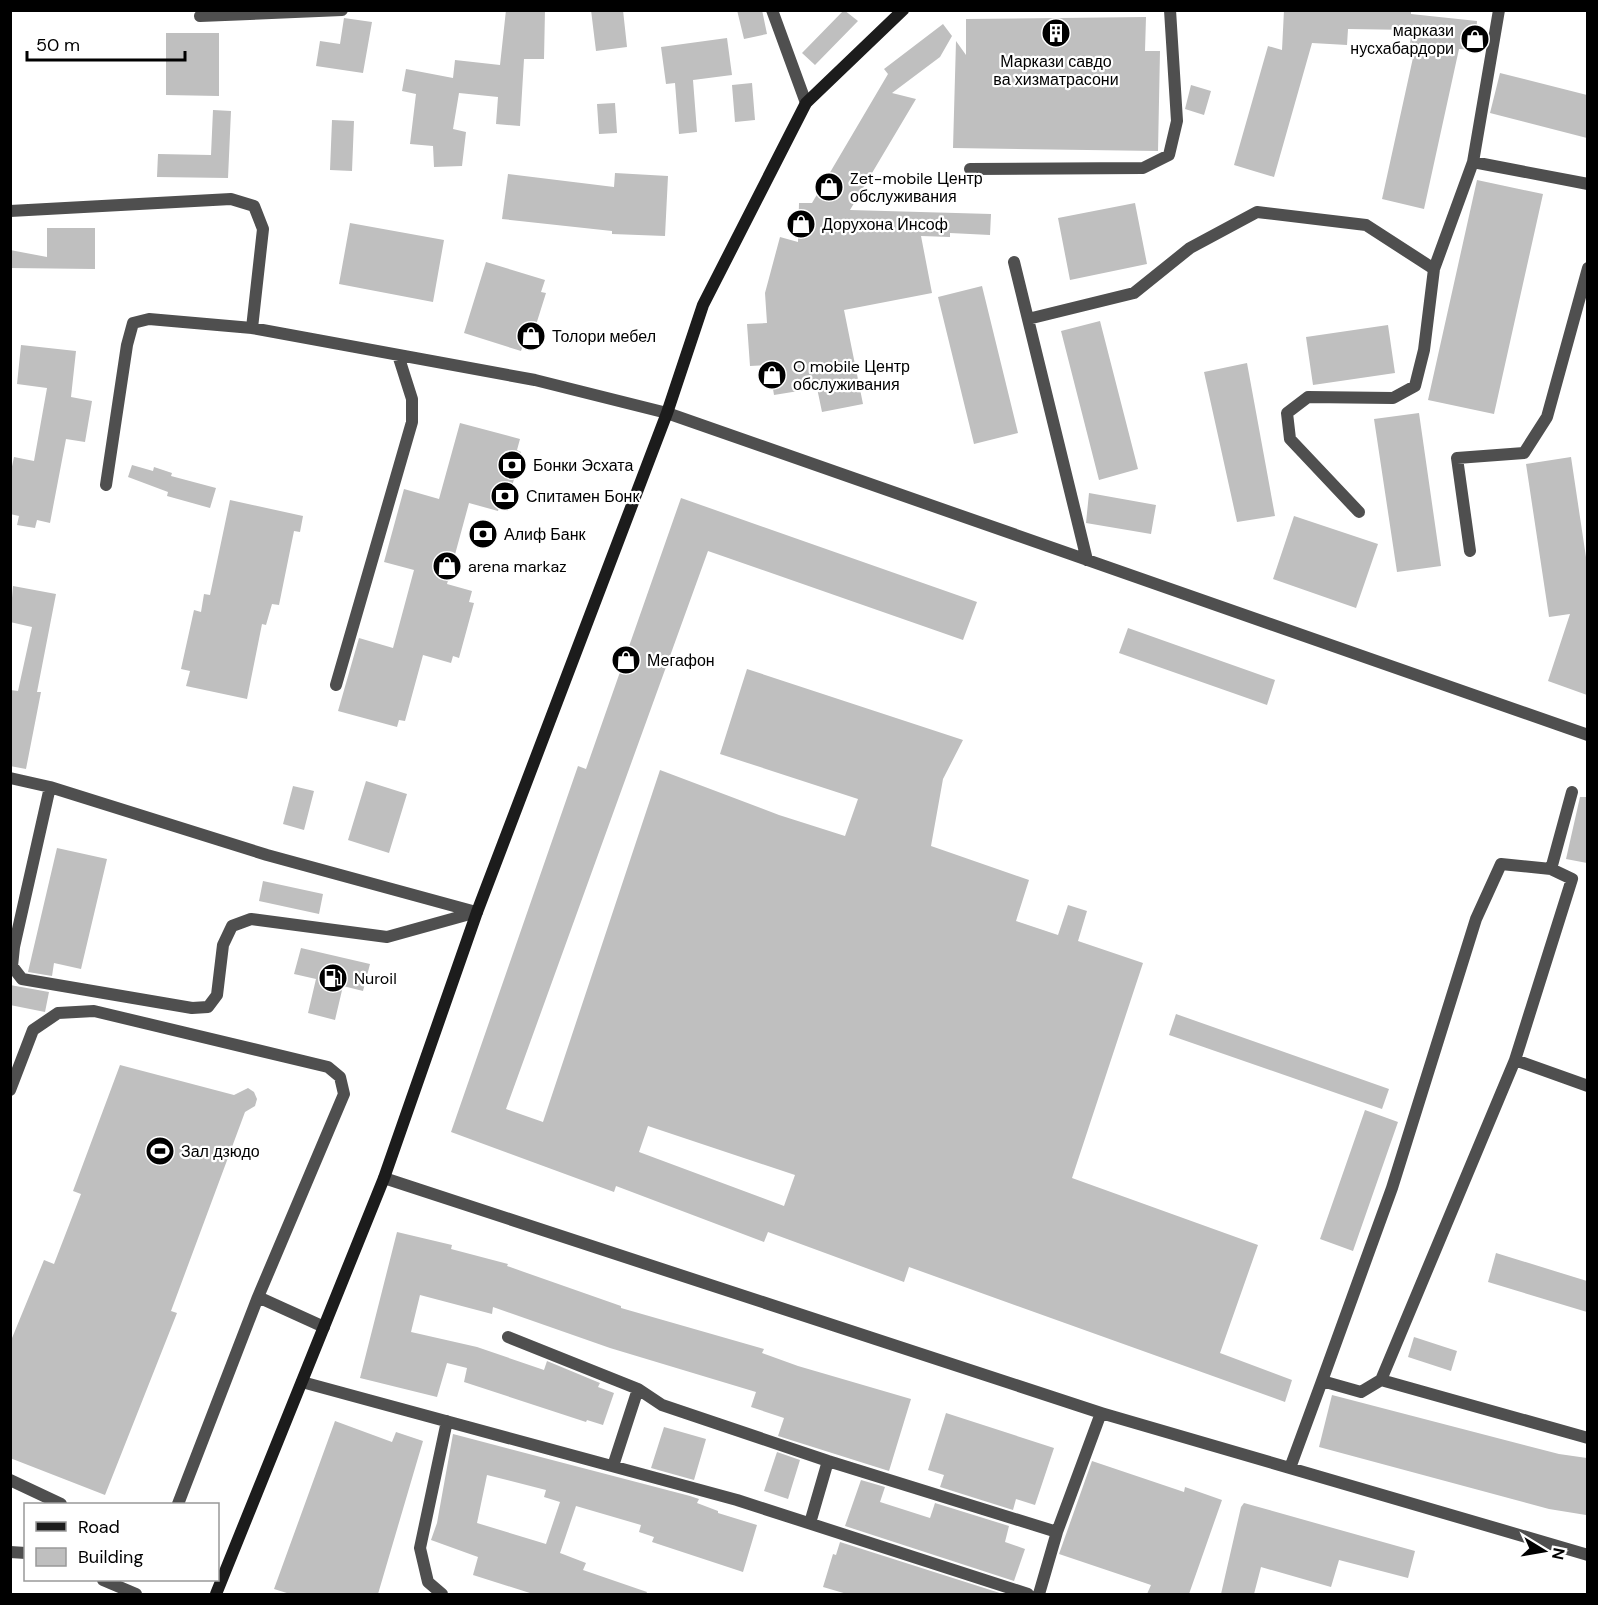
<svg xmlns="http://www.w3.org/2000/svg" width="1598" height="1605" font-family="'DM Sans',sans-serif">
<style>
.building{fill:#bfbfbf;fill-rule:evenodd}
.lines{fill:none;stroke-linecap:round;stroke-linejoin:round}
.minor{stroke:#4f4f4f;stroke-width:12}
.secondary{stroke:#1c1c1c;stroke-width:12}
.labels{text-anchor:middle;stroke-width:4.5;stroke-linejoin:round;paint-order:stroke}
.poi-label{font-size:16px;fill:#000;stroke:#fff;text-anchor:start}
</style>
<rect width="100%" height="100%" fill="#fff"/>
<path class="building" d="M506 10H545L544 59H524L520 126 496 124 498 97 459 93 453 129 466 132 462 166 434 167 433 146 410 144 416 94 402 91 406 69 453 78 455 60 500 65Z
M591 10H623L627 47 596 51Z
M737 10H762L767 34 744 39Z
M844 10 858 21 815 65 802 53Z
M1284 10H1411V14L1477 21 1475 50 1459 49 1424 209 1382 199 1416 44 1410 43 1412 30 1348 29 1347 45 1312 43 1274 177 1234 165 1268 46 1282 50Z
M1146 17 1145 51H1160L1158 151 953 148 956 41 966 55V19Z
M344 18 372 22 363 73 316 66 320 41 340 44Z
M943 24 952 36 940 57 892 93 916 99 850 210 991 214 990 235 950 233V237L921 236 932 293 844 310 863 404 822 412 817 388 774 395 769 365 750 366 747 324 767 323 765 293 780 237 798 242 799 203H812L888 74 884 69Z
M166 33H219V96L166 95Z
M727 38 732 75 693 80 697 132 679 134 675 83 666 84 661 47Z
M1500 73 1587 95V138L1490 113Z
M752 83 755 120 735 122 732 85Z
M1191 85 1211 91 1204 115 1185 109Z
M615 103 617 133 599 134 597 104Z
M213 110 231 111 228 178 157 177 158 154 211 155Z
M332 120 354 121 352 171 330 170Z
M615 173 668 176 665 236 612 234V231L502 219 508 174 614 187Z
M1477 180 1543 194 1494 414 1428 400Z
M1135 203 1147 264 1070 280 1058 218Z
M350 223 444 240 433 302 339 284Z
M47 228H95V269L10 268V250L47 257Z
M486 262 545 280 541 292 546 293 529 347 523 345 521 351 464 333Z
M982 286 1018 433 974 444 938 297Z
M1100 321 1138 469 1099 480 1061 331Z
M1388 325 1395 373 1313 385 1306 337Z
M21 345 76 351 71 397 92 401 85 442 66 439 50 523 37 520 35 528 17 525 19 516 10 514V476L14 457 34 461 47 388 17 384Z
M1247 363 1275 516 1237 522 1204 372Z
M1419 413 1441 566 1397 572 1374 419Z
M460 423 520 439 517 450 521 452 507 506 500 504 498 511 469 503 447 584 472 591 469 602 474 603 459 658 453 656 451 663 423 655 405 721 399 720 397 727 338 711 359 638 393 648 414 570 384 562 404 489 439 499Z
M1571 457 1587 564V695L1548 681 1570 614 1549 617 1526 464Z
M132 465 153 471 154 467 172 473 171 476 216 488 210 508 167 496 168 492 128 477Z
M1089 493 1156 505 1151 534 1086 523Z
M681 498 977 602 963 640 708 551 506 1109 543 1122 660 770 779 815 845 836 858 799 720 754 747 669 963 740 943 779 931 846 1029 880 1016 921 1058 935 1068 905 1087 911 1078 941 1143 963 1072 1178 1258 1245 1220 1353 1292 1380 1285 1402 909 1267 904 1282 768 1232 764 1242 616 1186 614 1192 451 1132 578 766 586 769ZM648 1126 795 1175 784 1206 639 1152Z
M230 500 303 516 300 532 294 531 279 605 272 604 266 625 262 624 247 699 186 686 190 671 181 669 194 610 201 612 204 594 210 595Z
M1294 516 1378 544 1356 608 1273 579Z
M13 586 56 594 37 692H41L26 769 10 766V690L18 691 32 627 10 622Z
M1128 628 1275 680 1267 705 1119 653Z
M366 781 407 794 389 853 348 840Z
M293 786 314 791 304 830 283 824Z
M1580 797H1587V863L1566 859Z
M57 848 107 859 81 969 54 963 52 976 28 972Z
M263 881 323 894 319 914 259 901Z
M301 948 370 964 363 991 343 986 335 1020 308 1013 316 979 294 974Z
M10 985 49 992 45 1012 10 1005Z
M1176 1014 1389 1089 1382 1109 1169 1035Z
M120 1065 234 1095 248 1088 254 1092 257 1099 255 1106 245 1112 171 1311 177 1313 105 1495 10 1458V1343L44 1260 54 1264 81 1194 73 1191Z
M1365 1110 1398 1122 1353 1251 1320 1239Z
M397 1232 452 1245 451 1249 508 1264 507 1266 621 1306V1308L764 1349 762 1353 798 1366 911 1399 889 1471 778 1436 784 1418 751 1407 756 1392 610 1348 493 1307 492 1314 420 1295 411 1332 477 1347 544 1370 547 1361 600 1383 598 1387 614 1393 603 1425 587 1420 586 1422 464 1382 467 1368 447 1363 437 1397 360 1378Z
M1496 1253 1587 1281V1312L1488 1282Z
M1414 1337 1457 1351 1451 1371 1408 1357Z
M1332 1395 1559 1454 1587 1458 1586 1515 1549 1509 1319 1447Z
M946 1413 1054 1448 1035 1505 1016 1499 1013 1510 940 1487 944 1475 928 1470Z
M335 1421 392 1442 396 1432 423 1441 378 1594H290L274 1589Z
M664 1427 706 1439 694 1480 651 1468Z
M453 1434 690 1496 699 1499 697 1503 718 1511V1513L757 1525 743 1572 652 1542 654 1537 639 1532 641 1525 576 1506 560 1553 586 1563 583 1570 647 1592 646 1594H533L473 1575 478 1557 431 1540 437 1523ZM487 1475 546 1490 544 1497 560 1502 546 1544 477 1523Z
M777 1452 800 1460 788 1499 764 1491Z
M1092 1461 1184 1492 1185 1487 1222 1500 1189 1594H1147L1151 1585 1059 1554Z
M861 1480 885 1487 880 1502 930 1518 935 1503 1009 1526 1005 1542 1025 1549 1014 1581 845 1526Z
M1244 1503 1415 1551 1408 1578 1339 1560 1331 1587 1261 1567 1254 1594H1221L1241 1507Z
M840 1542 1003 1594H847L823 1587 833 1554 836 1555Z"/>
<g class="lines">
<path class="minor" d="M772 10 806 103
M200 16 342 10
M1473 162 1588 184
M970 169 1143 168 1169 155 1177 121 1170 10
M10 211 231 199 254 206 263 229 252 328 149 319 133 323 127 345 106 485
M1014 262 1087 560
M1028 319 1134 293 1190 248 1257 212 1366 225 1434 269 1473 162 1499 10
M252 328 535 380 667 413 1588 735
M1359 512 1290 439 1287 413 1308 397 1393 398 1415 386 1424 350 1434 269
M1470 551 1457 458 1524 453 1547 417 1588 268
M336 685 412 422V399L398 355
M10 778 50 787 267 855 476 912
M50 787 14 947 12 966 22 979 192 1008 208 1007 217 995 223 945 232 926 251 919 387 937 477 912
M1551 869 1572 792
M10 1090 33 1030 58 1013 94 1011 328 1067 340 1077 344 1094 258 1297 178 1504
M384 1178 1101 1413 1588 1555
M258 1297 324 1327
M508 1337 638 1389 662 1405 828 1461 1057 1532
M1381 1380 1588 1438
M1322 1381 1392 1188 1476 919 1501 864 1551 869 1572 879 1515 1060
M302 1382 737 1500 1028 1594
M613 1466 638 1389
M1290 1468 1322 1381 1361 1392 1381 1380 1515 1060 1588 1086
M10 1480 61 1504
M810 1523 828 1461
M10 1552 26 1553
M103 1580 136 1594
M442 1594 428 1582 420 1548 447 1421
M1039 1594 1057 1532 1101 1413"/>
<path class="secondary" d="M216 1594 384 1178 477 912 667 413 703 305 806 103 903 10"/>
</g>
<defs>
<g id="building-disc" transform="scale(1.5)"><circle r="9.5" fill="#000" stroke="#fff"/><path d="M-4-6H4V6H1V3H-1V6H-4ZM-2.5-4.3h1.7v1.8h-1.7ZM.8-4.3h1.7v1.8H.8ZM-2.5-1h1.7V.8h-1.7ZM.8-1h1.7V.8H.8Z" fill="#fff"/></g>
<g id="shop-disc" transform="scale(1.5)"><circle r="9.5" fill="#000" stroke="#fff"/><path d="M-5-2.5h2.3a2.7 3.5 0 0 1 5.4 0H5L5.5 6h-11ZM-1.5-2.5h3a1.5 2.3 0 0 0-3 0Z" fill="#fff"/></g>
<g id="bank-disc" transform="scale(1.5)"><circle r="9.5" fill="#000" stroke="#fff"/><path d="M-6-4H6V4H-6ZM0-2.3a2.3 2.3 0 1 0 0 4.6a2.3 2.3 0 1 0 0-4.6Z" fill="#fff"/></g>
<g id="fuel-disc" transform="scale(1.5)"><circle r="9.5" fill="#000" stroke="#fff"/><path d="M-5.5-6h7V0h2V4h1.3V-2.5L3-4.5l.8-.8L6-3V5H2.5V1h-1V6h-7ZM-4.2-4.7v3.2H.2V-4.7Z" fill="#fff"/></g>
<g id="stadium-disc" transform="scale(1.5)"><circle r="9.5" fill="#000" stroke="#fff"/><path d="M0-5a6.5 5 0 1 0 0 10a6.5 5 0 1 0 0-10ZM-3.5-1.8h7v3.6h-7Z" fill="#fff"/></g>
</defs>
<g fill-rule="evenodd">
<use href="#building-disc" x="1056" y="33"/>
<use href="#shop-disc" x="1475" y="39"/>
<use href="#shop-disc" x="829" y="187"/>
<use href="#shop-disc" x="801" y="224"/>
<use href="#shop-disc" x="531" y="336"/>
<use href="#shop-disc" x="772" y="375"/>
<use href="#bank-disc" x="512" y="465"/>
<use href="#bank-disc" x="505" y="496"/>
<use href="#bank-disc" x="483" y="534"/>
<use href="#shop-disc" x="447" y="566"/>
<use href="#shop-disc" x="626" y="660"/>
<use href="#fuel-disc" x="333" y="978"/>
<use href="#stadium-disc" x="160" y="1151"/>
</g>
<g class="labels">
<g class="poi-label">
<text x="1454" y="36" text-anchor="end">маркази<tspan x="1454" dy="18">нусхабардори</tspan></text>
<text x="1056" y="67" text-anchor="middle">Маркази савдо<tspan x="1056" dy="18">ва хизматрасони</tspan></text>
<text x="850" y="184">Zet-mobile Центр<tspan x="850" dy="18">обслуживания</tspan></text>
<text x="822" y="230">Дорухона Инсоф</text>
<text x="552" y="342">Толори мебел</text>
<text x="793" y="372">O mobile Центр<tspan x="793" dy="18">обслуживания</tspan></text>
<text x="533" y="471">Бонки Эсхата</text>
<text x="526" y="502">Спитамен Бонк</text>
<text x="504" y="540">Алиф Банк</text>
<text x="468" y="572">arena markaz</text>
<text x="647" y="666">Мегафон</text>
<text x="354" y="984">Nuroil</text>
<text x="181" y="1157">Зал дзюдо</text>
</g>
</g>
<rect width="1598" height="1605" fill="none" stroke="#000000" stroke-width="24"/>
<rect x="24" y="1503" width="195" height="78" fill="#ffffff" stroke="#999999" stroke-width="1.5"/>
<rect x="36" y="1522" width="30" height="9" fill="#1c1c1c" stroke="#999999" stroke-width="1.5"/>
<text x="78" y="1533" font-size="18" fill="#000000">Road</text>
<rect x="36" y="1548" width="30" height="18" fill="#bfbfbf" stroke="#999999" stroke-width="1.5"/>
<text x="78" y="1563" font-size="18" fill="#000000">Building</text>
<g transform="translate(1544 1551) rotate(101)" stroke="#ffffff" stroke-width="4.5" paint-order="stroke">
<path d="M0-4.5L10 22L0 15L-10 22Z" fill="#000000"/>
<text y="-9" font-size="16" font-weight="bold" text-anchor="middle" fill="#000000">N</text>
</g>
<path d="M27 51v9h158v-9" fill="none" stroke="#000000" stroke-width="3"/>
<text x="36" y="51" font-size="18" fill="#000000" stroke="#ffffff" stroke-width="4.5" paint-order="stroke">50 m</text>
</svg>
